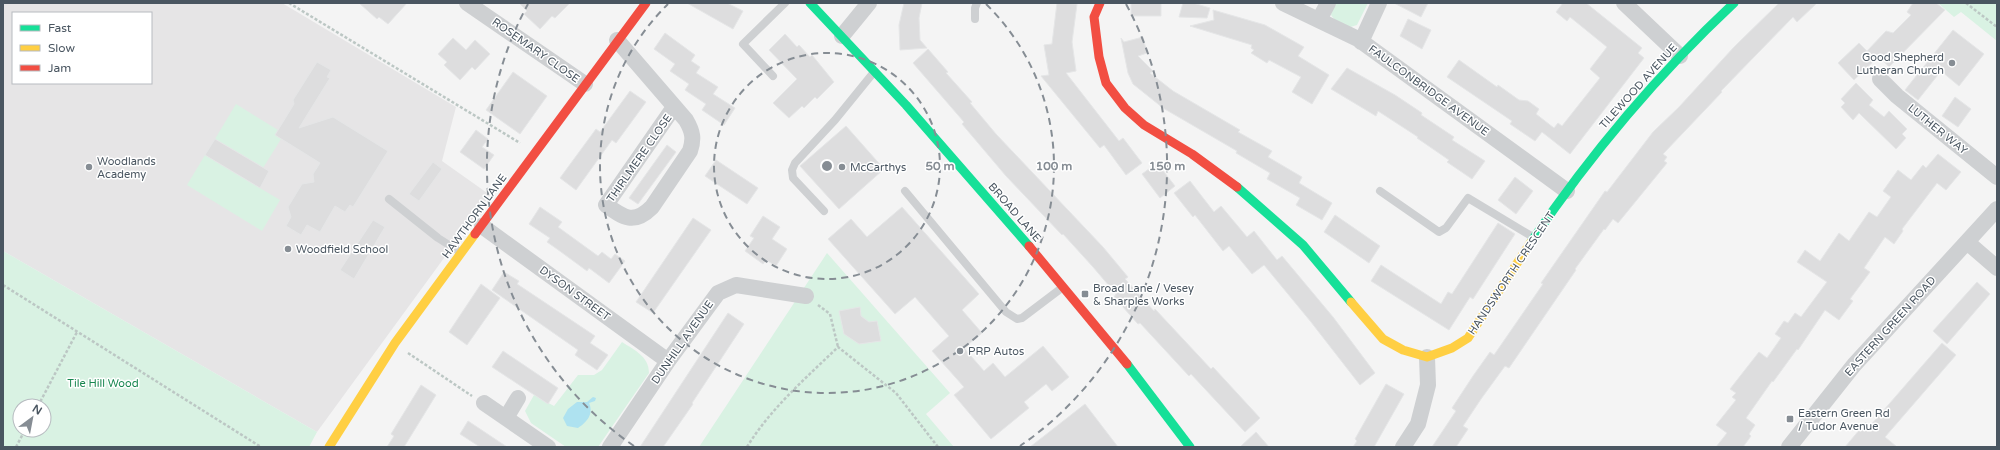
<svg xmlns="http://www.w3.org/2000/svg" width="2000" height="450" font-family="'Varela Round',sans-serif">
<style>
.education{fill:#e6e5e6;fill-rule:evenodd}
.green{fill:#d9f2e3;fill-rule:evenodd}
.water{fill:#aee2f0}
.building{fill:#ddddde;stroke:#e5e6e7}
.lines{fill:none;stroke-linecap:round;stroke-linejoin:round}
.path{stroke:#bcc7c4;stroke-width:2.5;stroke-dasharray:3 2;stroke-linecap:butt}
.lane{stroke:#ced0d2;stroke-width:8}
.street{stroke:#ced0d2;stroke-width:16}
.fast{stroke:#16e098;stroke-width:9}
.slow{stroke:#ffcf43;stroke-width:9}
.jam{stroke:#f24e42;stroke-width:9}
.ring{fill:none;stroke:#868d94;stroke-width:2;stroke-dasharray:7 5}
.poi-dot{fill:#868d94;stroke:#fff;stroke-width:1.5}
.labels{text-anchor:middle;stroke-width:3;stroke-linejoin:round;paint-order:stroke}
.street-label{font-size:11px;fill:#4a5661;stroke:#fff}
.poi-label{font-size:11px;fill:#4a5661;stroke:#fff;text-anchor:start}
.park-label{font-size:11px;fill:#17864f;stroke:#fff}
.centre{fill:#868d94;stroke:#fff;stroke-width:2}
.ring-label{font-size:12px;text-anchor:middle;font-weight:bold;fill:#868d94;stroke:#fff;stroke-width:3;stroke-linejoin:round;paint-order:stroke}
</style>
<rect width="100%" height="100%" fill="#f4f4f4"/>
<path class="education" d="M3 3H282L456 107 442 161 490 195 317 432 3 251ZM13 13H151V83H13Z"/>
<path class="green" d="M1333 3H1368L1357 25 1347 28 1338 24 1331 15Z
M1938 3H1997V41L1961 12 1954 17Z
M236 104 278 130 281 139 263 168 215 139Z
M205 155 280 200 262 231 187 185Z
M3 251 317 432 309 447H3ZM20 406H44V430H20Z
M827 253 950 393 926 414 954 447H699Z
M622 342C634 350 649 356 649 373L598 447H566L531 423 525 411 534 395 554 406 578 375H594L602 370Z"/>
<path class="water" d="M593 397 596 398 595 401 589 403C594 414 587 422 578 428L567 426 563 418 568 409 577 402H587Z"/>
<path class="building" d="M359 3H407L388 24 379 17 377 19Z
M519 3H570L555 18 552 16 540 29 524 14 527 11Z
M687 3H727L743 11 733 29Z
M904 3H922L919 18 920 40 927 48 900 50 899 25Z
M1057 3 1077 4 1072 42 1076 71 1066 73 1119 141 1123 138 1142 163 1126 175 1104 145 1100 148 1041 76 1049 75 1044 45 1052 44Z
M1131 3H1161V16H1131Z
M1183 3H1193L1210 8 1207 18 1179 17Z
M1394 3H1428L1421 17Z
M1563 3H1586L1642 48 1638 53 1644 58 1570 154 1542 132 1535 141 1510 124 1512 121 1447 77 1459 60 1497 87 1498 85 1519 100 1528 101 1539 109 1536 114 1554 128 1558 123 1562 126 1600 78 1590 69 1607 47 1570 17 1567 21 1556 12Z
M1779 3H1817L1797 22 1793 17 1721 91 1722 92 1663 154 1667 157 1664 161 1667 163 1618 223 1613 219 1605 230 1604 229 1575 269 1576 270 1509 368 1505 366 1481 399 1463 426 1468 429 1456 447H1432L1456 411 1452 408 1473 376 1490 352 1494 355 1543 284 1541 283 1605 191 1607 192 1653 132 1679 107 1734 47Z
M1913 3H1936L1945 10 1889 67 1879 56 1854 80 1838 63 1859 43 1867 51 1886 31 1893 33 1911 15 1907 12Z
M1213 10 1265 25 1304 47 1298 56 1329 75 1312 104 1292 92 1301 77 1269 60 1267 63 1251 53 1254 50 1251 48 1252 45 1190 26 1214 20Z
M1408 19 1431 30 1422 49 1400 36Z
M1953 30 1984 54 1959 86 1941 71 1918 100 1905 90Z
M665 33 695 55 691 61 700 67 696 73 718 87 713 94 735 108 724 125 702 110 706 104 685 90 689 84 670 71 675 64 654 49Z
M785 34 797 47 799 45 810 57 812 55 834 82 817 99 815 97 804 108 802 106 789 118 773 103 797 79 769 50Z
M1143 37 1147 53 1138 56 1153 71 1150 73 1173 91 1240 130 1238 132 1272 151 1268 157 1302 177 1299 183 1332 203 1322 220 1296 205 1300 198 1267 179 1270 173 1236 153 1237 151 1163 108 1133 84 1128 73 1121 38 1124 42Z
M453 38 466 50 475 40 490 54 475 70 472 67 460 80 444 65 447 62 438 54Z
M928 49 948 72 946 73 972 102 970 103 996 134 1103 247 1128 277 1125 279 1154 311 1155 309 1211 369 1213 367 1260 418 1245 432 1191 374 1189 376 1140 323 1138 324 1114 297 1116 294 1093 267 1063 234 1062 235 1006 176 962 124 964 122 913 63Z
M317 62 331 70 327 77 330 78 299 128 333 117 388 151 353 207 350 205 345 212 335 206 320 232 307 225 301 235 286 226 291 217 288 207 302 184 314 182 313 174 320 163 275 135 294 104 293 100Z
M1347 68 1395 95 1422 113 1421 115 1454 137 1452 140 1485 161 1472 179 1447 162 1449 160 1417 138 1418 137 1378 111 1376 116 1331 89Z
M513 72 547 96 520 134 486 110Z
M1856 83 1873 100 1869 105 1884 117 1889 111 1907 129 1902 134 1906 138 1896 149 1859 113 1853 120 1841 107 1845 103 1841 99Z
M630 91 646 102 616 143 612 140 576 190 560 178 596 129 600 132Z
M1955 97 1971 109 1958 127 1942 116Z
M846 126 884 169 839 209 800 166Z
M476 130 488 139 482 147 494 155 484 169 460 152Z
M215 139 269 171 260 188 205 155Z
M667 145 676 152 638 204 629 198Z
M1938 154 1961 172 1946 190 1937 183 1902 229 1903 231 1894 244 1885 237 1864 268 1870 272 1850 299 1853 301 1839 320 1825 310 1798 350 1797 349 1773 382 1772 381 1746 418 1755 425 1749 434 1751 436 1743 447H1716L1727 433 1716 425 1736 400 1732 397 1736 393 1730 389 1759 352 1767 358 1781 338 1775 334 1784 321 1788 323 1795 313 1801 317 1827 282 1797 262 1805 250 1820 261 1839 233 1849 241 1869 212 1877 217 1891 197 1883 191 1898 170 1911 180 1923 165 1926 168Z
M716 160 758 188 747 204 705 176Z
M433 162 442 169 419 201 409 194Z
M1157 163 1175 186 1160 198 1142 174Z
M1515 177 1533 191 1516 214 1498 200Z
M1190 181 1214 212 1221 206 1247 237 1254 231 1277 260 1282 256 1333 317 1375 373 1360 385 1311 322 1264 265 1252 274 1229 246 1223 251 1195 215 1193 217 1174 193Z
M540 207 562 222 558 227 598 256 602 252 611 259 615 254 625 261 609 283 589 268 587 271 557 249 547 242 550 238 529 224Z
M902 207 979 294 962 310 982 333 964 348 984 371 993 363 1005 377 1043 346 1069 377 1052 391 1046 384 1024 402 1029 408 991 439 954 395 964 387 932 351 949 336 915 297 895 314 828 239 851 219 867 237Z
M1335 215 1380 246 1369 263 1324 232Z
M763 216 780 227 772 239 787 249 776 266 766 260 763 264 745 251 754 238 750 236Z
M693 218 711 230 653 313 636 302Z
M373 220 385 227 354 279 340 270Z
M1498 223 1515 234 1473 299 1470 297 1449 330 1371 281 1381 265 1441 304 1448 292 1452 294Z
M504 272 519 281 517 284 595 336 590 343 608 355 597 370 575 355 578 350 492 290Z
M1977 282 1990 294 1947 344 1933 331Z
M481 284 500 298 467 345 449 332Z
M860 307 861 316 869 322 877 321 881 341 859 344 844 334 839 311Z
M728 313 744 324 692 403 693 404 663 447H640Z
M1942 343 1956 355 1885 437 1897 447H1845L1866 422 1870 426Z
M503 351 558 388 548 404 492 367Z
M1386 384 1404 394 1374 447H1353L1357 441 1355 439Z
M421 385 436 395 404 447H387L394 436 391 434Z
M1085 404 1118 447H1030Z
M468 421 507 447H480L460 434Z
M1256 432 1269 447H1240Z"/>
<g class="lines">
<path class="path" d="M289 3 520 143
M1966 3 1997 27
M3 285 261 447
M818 305 830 314 838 347
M408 353 472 396
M38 406 77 332
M16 447 25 430
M747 447C770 409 806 378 838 347L896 393 938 447"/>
<path class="lane" d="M975 19V8L977 3
M773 76 743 44 785 3
M905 191 1006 312 1017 319 1022 318 1063 287
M1380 191 1439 232 1446 228 1468 198 1533 237
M389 199 438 238 460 252
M824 211 793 178 792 170 795 163 835 120 874 72"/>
<path class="street" d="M467 3 585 84
M1283 3 1358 39 1567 191
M1624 3 1680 56
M1319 20 1328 3
M842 36 869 3
M617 40 686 120C693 132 694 139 690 151L652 207C634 225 624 218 606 205L674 107
M1361 42 1379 3
M1880 79 1897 96 1997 177
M482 226 668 361
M1967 242 1997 268
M484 403 548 447
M506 418 518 398
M610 447 668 361 718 293 736 285 806 296
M1403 447 1418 424 1428 385 1427 357
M1789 447 1854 365 1997 209"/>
<path class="fast" d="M810 3 906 105 1029 246
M1237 187 1303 245 1351 302
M1531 242C1590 155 1657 75 1734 3
M1127 364 1190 447"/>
<path class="slow" d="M1351 302 1383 339 1403 350 1427 357 1452 348 1468 338 1531 242
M329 447 395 343 475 234"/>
<path class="jam" d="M1100 3 1094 17 1099 57 1106 83 1125 108 1144 125 1192 154 1237 187
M475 234 646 3
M1029 246 1127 364"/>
</g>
<g class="ring">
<circle cx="827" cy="166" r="113"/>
<path d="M986 4A227 227 0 1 1 668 4"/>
<path d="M634 446A340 340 0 0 1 528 4M1126 4A340 340 0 0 1 1020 446"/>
</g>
<g class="poi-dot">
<circle cx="1952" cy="63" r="4"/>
<circle cx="89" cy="167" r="4"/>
<circle cx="842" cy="167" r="4"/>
<circle cx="288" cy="249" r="4"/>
<rect x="1081" y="290" width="8" height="8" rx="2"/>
<circle cx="960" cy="351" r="4"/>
<rect x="1786" y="415" width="8" height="8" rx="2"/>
</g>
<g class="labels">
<g class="street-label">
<text transform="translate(536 50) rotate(35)" y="4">ROSEMARY CLOSE</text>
<text transform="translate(1638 86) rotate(-48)" y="4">TILEWOOD AVENUE</text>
<text transform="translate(1429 90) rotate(36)" y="4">FAULCONBRIDGE AVENUE</text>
<text transform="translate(1938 129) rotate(39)" y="4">LUTHER WAY</text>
<text transform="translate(639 158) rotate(-55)" y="4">THIRLMERE CLOSE</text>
<text transform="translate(1015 212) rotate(49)" y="4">BROAD LANE</text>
<text transform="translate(474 216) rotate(-54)" y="4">HAWTHORN LANE</text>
<text transform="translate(1511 273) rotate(-56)" y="4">HANDSWORTH CRESCENT</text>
<text transform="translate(575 293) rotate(36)" y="4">DYSON STREET</text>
<text transform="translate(1890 326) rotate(-48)" y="4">EASTERN GREEN ROAD</text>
<text transform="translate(682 342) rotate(-55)" y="4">DUNHILL AVENUE</text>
</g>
<g class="poi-label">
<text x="1944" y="61" text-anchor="end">Good Shepherd<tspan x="1944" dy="13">Lutheran Church</tspan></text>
<text x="97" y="165">Woodlands<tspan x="97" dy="13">Academy</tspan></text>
<text x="850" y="171">McCarthys</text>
<text x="296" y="253">Woodfield School</text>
<text x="1093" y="292">Broad Lane / Vesey<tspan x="1093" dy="13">&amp; Sharples Works</tspan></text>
<text x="968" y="355">PRP Autos</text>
<text x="1798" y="417">Eastern Green Rd<tspan x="1798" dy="13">/ Tudor Avenue</tspan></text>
</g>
<g class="park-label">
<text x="103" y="387">Tile Hill Wood</text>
</g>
</g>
<circle cx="827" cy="166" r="6" class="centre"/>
<g class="ring-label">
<text x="940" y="170">50 m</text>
<text x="1054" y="170">100 m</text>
<text x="1167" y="170">150 m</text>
</g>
<rect width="2000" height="450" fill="none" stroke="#4a5661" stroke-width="8"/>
<rect x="12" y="12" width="140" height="72" fill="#ffffff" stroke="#b7bbc0"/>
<rect x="20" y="25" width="20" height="6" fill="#16e098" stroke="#b7bbc0"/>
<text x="48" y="32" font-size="12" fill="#4a5661">Fast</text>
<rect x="20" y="45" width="20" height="6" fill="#ffcf43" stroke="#b7bbc0"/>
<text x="48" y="52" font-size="12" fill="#4a5661">Slow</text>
<rect x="20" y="65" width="20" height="6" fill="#f24e42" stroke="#b7bbc0"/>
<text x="48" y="72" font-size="12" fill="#4a5661">Jam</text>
<g transform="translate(32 418) rotate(32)"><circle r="19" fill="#ffffff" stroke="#b7bbc0"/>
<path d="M0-3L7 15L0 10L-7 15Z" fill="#868d94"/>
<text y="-6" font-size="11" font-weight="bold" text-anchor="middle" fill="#4a5661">N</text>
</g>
</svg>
